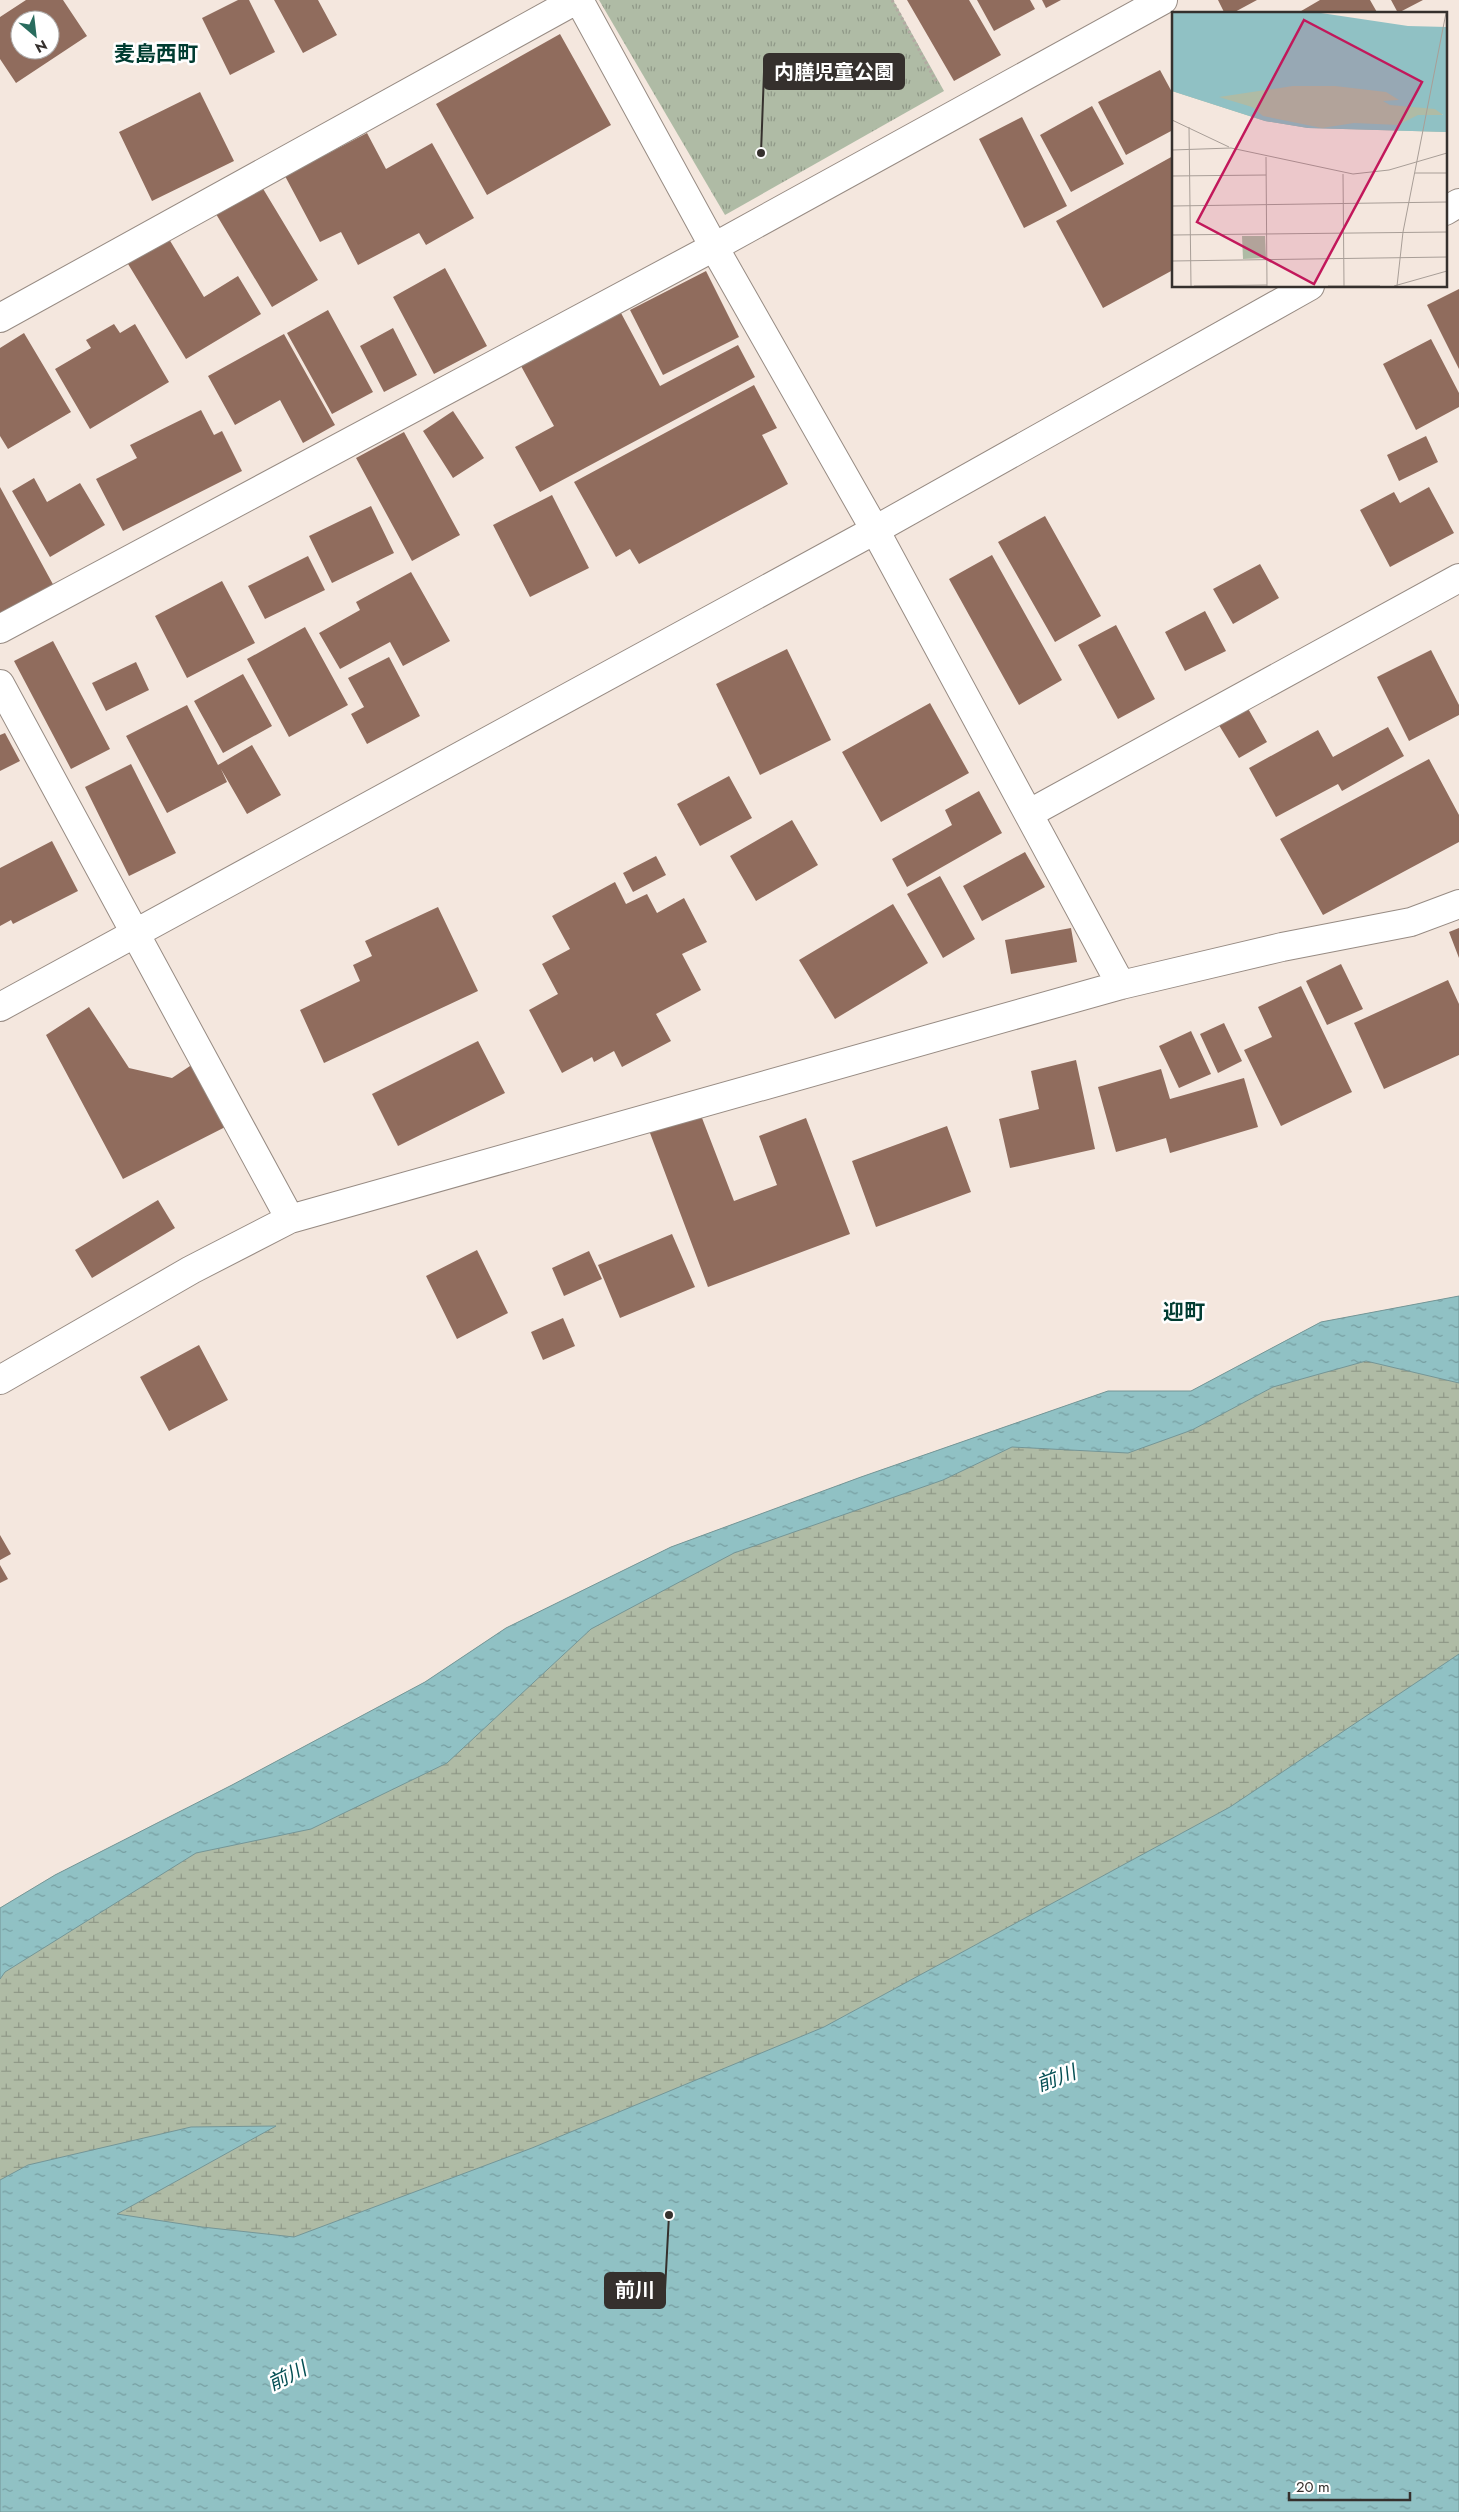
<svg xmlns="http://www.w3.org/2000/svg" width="1459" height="2512" font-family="Jost,'Noto Sans JP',sans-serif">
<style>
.grass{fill:url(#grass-tufts)}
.wetland{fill:url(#wetland-marsh)}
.water{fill:url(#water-ripples);stroke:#759697}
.building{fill:#906c5d;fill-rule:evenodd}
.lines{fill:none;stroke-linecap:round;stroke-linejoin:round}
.minor-casing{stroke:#978b83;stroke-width:30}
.path{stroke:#b3a9a2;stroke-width:3;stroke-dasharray:2.5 2.5;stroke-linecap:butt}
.minor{stroke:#fff;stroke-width:28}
.labels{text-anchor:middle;stroke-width:5;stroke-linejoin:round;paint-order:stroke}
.water-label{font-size:20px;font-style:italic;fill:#044f54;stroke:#fff}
.quarter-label{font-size:21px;font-weight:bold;fill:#003c31;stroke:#fff}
.inset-road{fill:none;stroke:#a89e97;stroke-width:1}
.view{fill:#c2185b;fill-opacity:0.15;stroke:#c2185b;stroke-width:2.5}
.inset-edge{fill:none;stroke:#35302d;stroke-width:2.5}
.leader{fill:none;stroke:#35302d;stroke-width:2}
.callout-dot{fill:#35302d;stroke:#fff;stroke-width:2}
.callout{fill:#35302d;stroke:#35302d;stroke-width:2}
.callout-label{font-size:20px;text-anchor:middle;font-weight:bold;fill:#fff}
</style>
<defs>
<pattern id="grass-tufts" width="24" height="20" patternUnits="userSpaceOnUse" patternTransform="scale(1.25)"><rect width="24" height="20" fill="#afbba5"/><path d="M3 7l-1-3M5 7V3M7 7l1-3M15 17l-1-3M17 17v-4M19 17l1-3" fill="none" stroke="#8f9887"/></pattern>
<pattern id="wetland-marsh" width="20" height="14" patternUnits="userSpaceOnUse" patternTransform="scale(1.25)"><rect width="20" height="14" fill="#afbba5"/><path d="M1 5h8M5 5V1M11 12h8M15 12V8" fill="none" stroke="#8f9887"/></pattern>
<pattern id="water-ripples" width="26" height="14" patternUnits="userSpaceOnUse" patternTransform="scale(1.25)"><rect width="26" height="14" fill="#90c1c4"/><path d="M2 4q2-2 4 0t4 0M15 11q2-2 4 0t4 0" fill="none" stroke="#769da0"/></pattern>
</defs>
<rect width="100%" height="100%" fill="#f4e7de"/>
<path class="grass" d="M599 0H893L944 91 725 215Z"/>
<path class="wetland" d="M1459 1296V2010L0 2364V1908L55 1875 232 1785 425 1682 506 1628 671 1547 861 1477 1108 1391H1191L1321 1322Z"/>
<path class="water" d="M1459 1296V1383L1366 1361 1273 1387 1192 1430 1128 1453 1012 1447 943 1480 734 1553 591 1629 447 1763 311 1829 196 1853 5 1972 0 1979V1908L55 1875 232 1785 425 1682 506 1628 671 1547 861 1477 1108 1391H1191L1321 1322Z
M1459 1654V2512H0V2180L28 2165 191 2127 276 2126 117 2214 202 2227 294 2237 532 2148 824 2027 1230 1807Z"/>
<path class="building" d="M26 0H63L87 36 16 83 0 59V17ZM20 20H50V50H20Z
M238 0H249L275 52 230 75 202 18Z
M274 0H318L337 35 303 53Z
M907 0H969L1001 55 954 81Z
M977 0H1030L1035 9 994 31Z
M1042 0H1061L1046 8Z
M1218 0H1257L1231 14H1225Z
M1320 0H1370L1378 14H1296Z
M1391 0H1423L1398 13Z
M560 34 611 125 487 195 436 104Z
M1160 70 1173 94V130L1126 155 1098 102Z
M200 92 234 161 152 201 119 132Z
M1092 106 1124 164 1071 192 1040 135Z
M1022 117 1067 206 1024 228 979 139Z
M367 133 386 169 432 143 474 218 426 245 419 233 358 265 341 232 320 242 285 176Z
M1173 156V270L1103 308 1056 221Z
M262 187 318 280 272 307 216 214Z
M166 234 204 297 238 276 261 314 186 359 125 259Z
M445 268 487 346 434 374 393 297Z
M706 271 739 337 663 375 630 310Z
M1459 289V369L1427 305Z
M328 310 373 392 332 414 287 333Z
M621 313 660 386 738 345 755 377 540 492 515 447 554 426 521 366Z
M114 324 120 333 135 324 169 382 90 429 55 369 91 348 86 340Z
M393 328 417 375 384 392 360 346Z
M24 333 71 412 8 449 0 436V348Z
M284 334 335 425 303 443 280 400 235 425 208 376Z
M1431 339 1459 393V407L1416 430 1383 364Z
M754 385 777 428 762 435 788 484 639 564 630 549 616 557 574 482Z
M201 410 214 435 222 431 242 471 123 531 96 479 137 458 130 445Z
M453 411 484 458 453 478 423 431Z
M404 432 460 535 412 561 356 458Z
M1426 436 1438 462 1399 481 1387 455Z
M34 478 47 502 80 483 105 525 50 557 12 491Z
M0 487 55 588 0 618Z
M1429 487 1454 533 1390 567 1360 510 1394 492 1400 503Z
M552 495 589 568 530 597 493 525Z
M371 506 394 553 332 583 309 536Z
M1045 516 1101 616 1055 642 998 542Z
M992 555 1062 680 1019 705 949 579Z
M308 556 325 590 265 619 248 586Z
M1260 564 1279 598 1233 624 1213 589Z
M411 572 450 641 403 666 390 642 340 669 319 633 360 610 356 602Z
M222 581 255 643 187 678 155 616Z
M1205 611 1226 651 1185 671 1165 632Z
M1116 625 1155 699 1118 719 1078 645Z
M305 627 348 705 289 737 247 659Z
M53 641 110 749 71 769 14 661Z
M787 649 831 740 760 775 716 684Z
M1431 650 1459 705V715L1409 741 1377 677Z
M389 657 420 716 367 744 351 714 364 707 348 678Z
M136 662 149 690 106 711 92 683Z
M243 674 272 726 223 753 194 701Z
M930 703 969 773 881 822 842 752Z
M187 705 218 765 252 745 281 795 247 814 221 769 227 782 167 813 126 736Z
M1246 705 1267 742 1239 758 1217 722Z
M1388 727 1404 756 1342 791 1338 784 1276 817 1249 768 1318 730 1333 757Z
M5 733 20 761 0 771V735Z
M1429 759 1459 815V842L1323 915 1280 839Z
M131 764 176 853 129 876 85 787Z
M729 776 752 818 700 846 677 804Z
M979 791 1002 833 907 887 892 859 952 825 945 810Z
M792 820 818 865 756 901 730 856Z
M52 841 78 891 13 924 11 920 0 926V868Z
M1025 852 1045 887 982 921 963 886Z
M656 856 666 875 633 892 623 873Z
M940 876 975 939 943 958 907 894Z
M615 882 626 904 647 894 657 913 684 898 707 942 682 954 701 990 656 1014 671 1041 622 1067 614 1051 594 1062 592 1057 562 1073 529 1010 558 994 542 964 570 949 552 916Z
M893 904 928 963 835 1019 799 960Z
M438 907 478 991 324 1063 300 1010 360 981 353 965 372 956 365 941Z
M1071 928 1077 962 1011 974 1005 940Z
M1459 928V958L1449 932Z
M1341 964 1363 1009 1327 1025 1306 981Z
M1448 980 1459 1004V1055L1384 1089 1354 1023Z
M1301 986 1352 1092 1281 1126 1244 1050 1272 1037 1258 1007Z
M89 1007 129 1068 172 1078 202 1058 237 1121 123 1179 46 1035Z
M1224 1023 1242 1061 1218 1073 1200 1034Z
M1191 1031 1211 1074 1179 1088 1159 1046Z
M478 1041 505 1093 398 1146 372 1094Z
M1076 1060 1095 1149 1010 1168 999 1119 1039 1109 1031 1071Z
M1161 1069 1170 1099 1244 1078 1258 1127 1170 1153 1166 1138 1116 1152 1098 1087Z
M697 1105 734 1201 777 1185 759 1136 806 1118 850 1234 708 1287 647 1125Z
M947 1126 971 1192 876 1227 852 1161Z
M158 1200 175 1228 92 1278 75 1250Z
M672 1234 695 1287 620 1318 598 1265Z
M477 1250 508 1313 457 1339 426 1276Z
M589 1251 602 1279 564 1296 552 1268Z
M563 1318 575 1346 543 1360 531 1332Z
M199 1345 228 1400 169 1431 140 1377Z
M0 1535 11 1554 0 1560Z
M0 1565 8 1579 0 1583Z"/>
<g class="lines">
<g class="minor-casing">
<path id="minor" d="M579 0 714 247 875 530 1121 985
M1445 211 1459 203
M0 318 576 0
M0 629 714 247 1163 0
M0 684 290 1219
M1030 813 1459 578
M0 1007 875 530 1310 286
M0 1380 191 1270 290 1219 1121 985 1282 947 1411 922 1459 904"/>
</g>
<path class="path" d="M892 0 937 83"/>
<use href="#minor" class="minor"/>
</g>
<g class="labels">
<g class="water-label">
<text transform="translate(1056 2078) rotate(-20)" y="7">前川</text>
<text transform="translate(287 2376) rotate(-26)" y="7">前川</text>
</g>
<g class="quarter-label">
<text x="156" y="61">麦島西町</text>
<text x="1184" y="1319">迎町</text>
</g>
</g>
<g transform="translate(1172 12)">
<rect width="275" height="275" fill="#f4e7de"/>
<path d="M70 224H93L94 246 71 247Z" fill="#afbba5"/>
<path d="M54 46 267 88 275 120 136 116 93 109 0 79Z" fill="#afbba5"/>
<path d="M0 1H149L236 14 275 15V120L136 116 93 109 0 79ZM121 74H163L214 80 227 88 211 89 218 93 263 97 271 103H246L226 113 182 111 150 116 91 104 80 95 47 85Z" fill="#90c1c4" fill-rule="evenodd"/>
<path class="inset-road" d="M0 108 57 135M17 115 19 274M0 138 59 136 181 162 217 158 275 141M94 145 95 274M243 161H275M171 162 172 274M0 164 94 163M0 194 275 190M0 223 275 220M0 249 275 245M22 274 95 273M156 274H208M222 274 275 259M225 274 231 220 274 1"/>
<path class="view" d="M132 8 250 70 142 272 25 210Z"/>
<rect width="275" height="275" class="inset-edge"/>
</g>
<path class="leader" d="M761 153L764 72M669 2215L665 2290"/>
<g class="callout-dot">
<circle cx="761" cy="153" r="5"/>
<circle cx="669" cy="2215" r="5"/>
</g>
<g class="callout">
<rect x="764" y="54" width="140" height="35" rx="5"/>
<rect x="605" y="2273" width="60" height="35" rx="5"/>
</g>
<g class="callout-label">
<text x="834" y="79">内膳児童公園</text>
<text x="635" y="2297">前川</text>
</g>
<g transform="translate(35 35) rotate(152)"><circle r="24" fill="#ffffff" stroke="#aeacab"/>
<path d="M0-4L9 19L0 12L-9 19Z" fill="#296c5e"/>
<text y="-8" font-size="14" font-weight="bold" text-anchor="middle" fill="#35302d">N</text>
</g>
<path d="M1289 2492v8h121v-8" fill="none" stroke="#35302d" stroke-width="2.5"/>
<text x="1296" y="2492" font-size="15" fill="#35302d" stroke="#ffffff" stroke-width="4" paint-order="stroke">20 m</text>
</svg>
